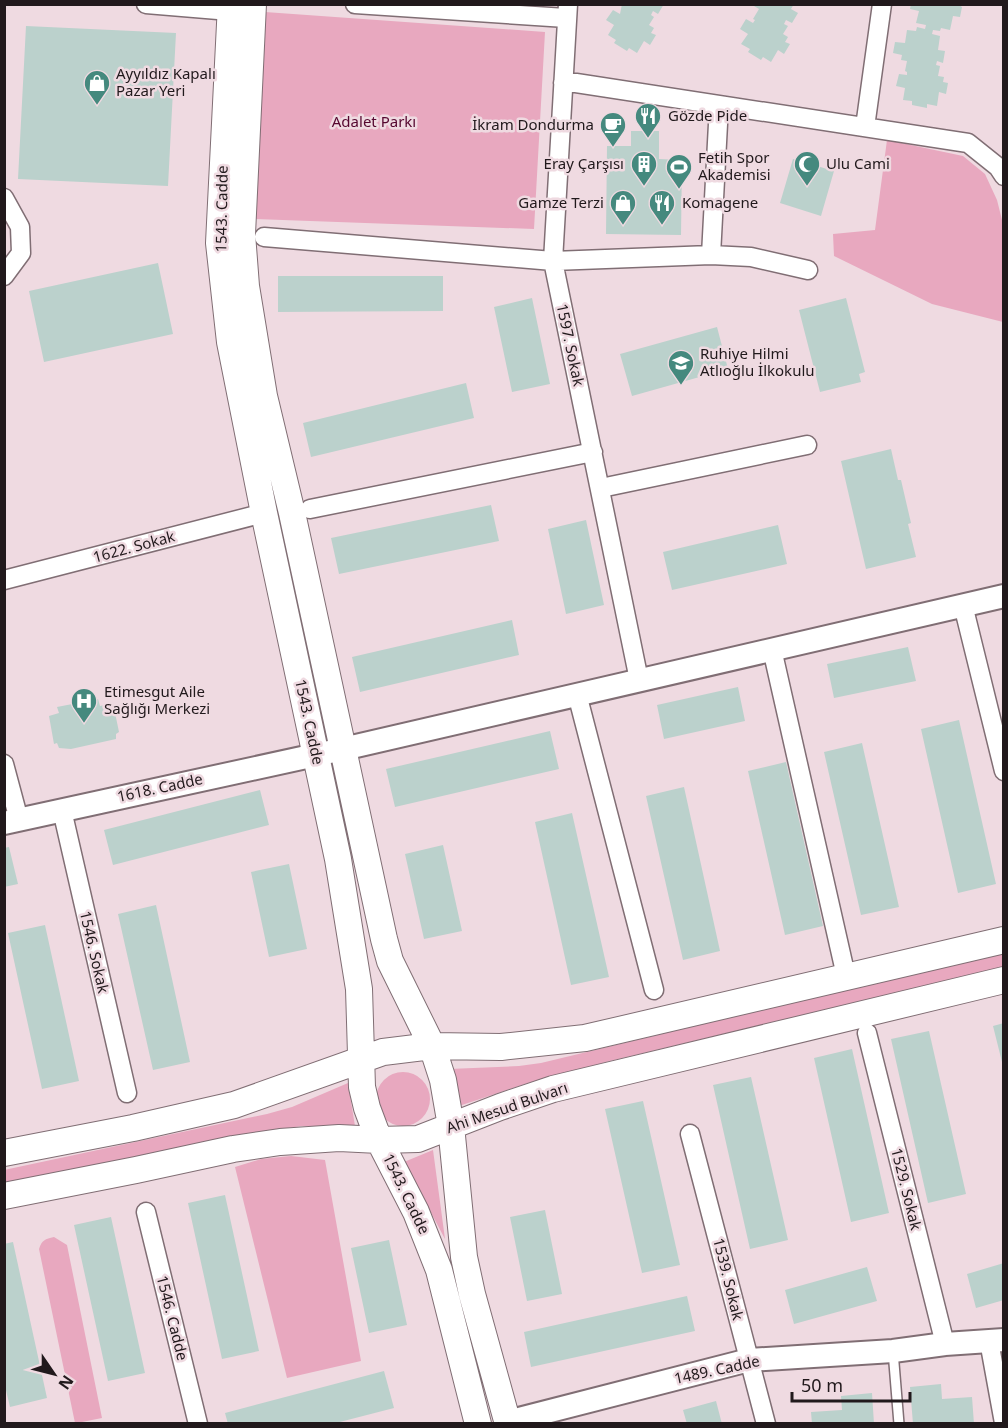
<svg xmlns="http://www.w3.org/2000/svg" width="1008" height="1428" font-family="'Noto Sans',sans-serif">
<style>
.green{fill:#e8a8bf}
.building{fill:#bbd1cc}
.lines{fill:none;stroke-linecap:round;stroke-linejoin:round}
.service-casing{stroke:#806e74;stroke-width:12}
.minor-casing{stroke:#806e74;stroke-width:21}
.tertiary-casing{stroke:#806e74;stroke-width:26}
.secondary-casing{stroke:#806e74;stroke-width:28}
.service{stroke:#fff;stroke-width:9}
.minor{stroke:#fff;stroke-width:18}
.tertiary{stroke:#fff;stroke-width:22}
.secondary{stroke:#fff;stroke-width:26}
.labels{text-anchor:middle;stroke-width:5;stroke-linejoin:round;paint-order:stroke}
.poi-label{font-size:15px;fill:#21191c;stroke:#efdae1;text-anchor:start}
.park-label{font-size:15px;fill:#55062f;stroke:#efdae1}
.street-label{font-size:15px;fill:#21191c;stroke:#efdae1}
</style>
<rect width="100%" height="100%" fill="#efdae1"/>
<path class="green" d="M265 12 545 32 534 229 255 219Z
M887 140 963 156 985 174 997 200 1003 224V322L932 304 834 256 833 234 875 230Z
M1003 952V967L610 1061 528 1083 456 1107 449 1069 519 1066 541 1063Z
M376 1099a27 27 0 1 1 54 0a27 27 0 1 1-54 0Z
M348 1083 355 1126H302L246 1134 5 1183 4 1170 267 1114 292 1107Z
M433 1150 445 1239 404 1162Z
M291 1156 325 1160 361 1361 287 1378 235 1167 261 1159Z
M54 1237 67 1245 102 1418 77 1423H75L39 1249C42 1240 45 1239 54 1237Z"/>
<path class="building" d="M622 4H664L658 14 653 11 651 15 654 17 649 25 654 28 651 33 656 35 650 45 644 41 637 53 629 48 627 51 614 43 616 40 608 35 614 25 606 20 613 10 620 14Z
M755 4H794L791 9 798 13 792 23 786 20 784 24 788 26 783 34 788 37 785 42 790 44 784 54 778 50 771 62 763 57 761 60 748 52 750 49 741 44 748 34 740 29 746 19 753 23 755 20 753 19 759 9 754 6Z
M911 4H957L962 7 960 17 953 16 950 30 941 28 940 31 933 30 932 34 940 36 938 50 945 51 943 63 937 61 936 65 940 66 938 76 944 77 943 82 948 83 946 94 939 92 937 106 927 104V108L912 105V101L903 100 905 88 896 86 899 74 907 75V72L905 71 907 61 901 60 902 55 893 53 895 42 905 43 907 30 916 31 917 27 925 29 926 25 916 23 919 11 910 9Z
M26 26 176 33 168 186 18 179Z
M631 131H659V159L682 160 681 235 606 234 607 146H631Z
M793 159 834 171 821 216 780 203Z
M158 263 173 334 44 362 29 291Z
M278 276H443V311L278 312Z
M532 298 550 384 512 392 494 307Z
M846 298 865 372 859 374 861 382 820 392 799 310Z
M717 327 728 369 632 396 620 354Z
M466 383 474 418 311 457 303 423Z
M891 449 898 480H901L911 523 908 524 916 557 866 569 841 461Z
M491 505 499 541 339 574 331 538Z
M586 520 604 605 566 614 548 529Z
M778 525 787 564 672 590 663 552Z
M512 620 519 655 360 692 352 657Z
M908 647 916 681 834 698 827 664Z
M738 687 745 721 664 739 657 705Z
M98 699 100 706 113 703 119 732 116 734V739L71 749 59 748 57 743 54 744 49 716 59 713 57 707Z
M959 720 996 884 958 893 921 729Z
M550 731 559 769 395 807 386 769Z
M862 743 899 907 861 915 824 752Z
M786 762 823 926 785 935 748 771Z
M684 787 720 951 683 960 646 796Z
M260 790 269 825 113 865 104 830Z
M572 813 609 977 571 985 535 822Z
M443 845 462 931 424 939 405 854Z
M9 847 18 884 4 887V848Z
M289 864 307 949 269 957 251 872Z
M156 905 190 1062 153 1070 118 914Z
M45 925 79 1081 42 1089 8 933Z
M1004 1023V1066H1003L993 1026Z
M929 1031 966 1194 928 1203 891 1039Z
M852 1049 889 1213 851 1222 814 1058Z
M751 1077 788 1240 750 1249 713 1085Z
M643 1101 680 1265 642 1273 605 1109Z
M225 1195 259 1351 222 1359 188 1203Z
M545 1210 562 1294 527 1301 510 1217Z
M111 1217 145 1373 108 1381 74 1225Z
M389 1240 407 1325 369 1333 351 1248Z
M13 1242 47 1398 10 1407 4 1382V1244Z
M1004 1263V1300L976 1308 967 1274Z
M867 1267 877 1301 794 1324 785 1290Z
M687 1296 695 1331 531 1367 524 1332Z
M384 1371 394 1408 332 1424H228L225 1413Z
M941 1384 942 1399 972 1397 974 1424H913L910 1387Z
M872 1393 874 1424H812L811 1412 842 1410 841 1396Z
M716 1401 722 1424H687L683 1410Z"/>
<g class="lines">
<g class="service-casing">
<path id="service" d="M893 1351 899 1424"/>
</g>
<g class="minor-casing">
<path id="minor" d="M146 4 230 11
M355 4 566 18
M568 4 553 261 639 680
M563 83H576L968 143 998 167 1004 176
M865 127 882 4
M4 198 20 227 21 253 4 276
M264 237 553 261 711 255 751 257 808 270
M711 255 719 105
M601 488 807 445
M310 509 593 452
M4 580 264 513
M963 605 1004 771
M772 649 846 976
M577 694 654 990
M4 764 19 820
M62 810 127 1093
M867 1033 945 1344
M690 1134 766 1424
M146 1212 198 1424
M989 1341 1004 1423"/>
</g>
<g class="tertiary-casing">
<path id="tertiary" d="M4 823 343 749 1004 596
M507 1422 749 1360 893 1351 945 1344 1004 1340"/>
</g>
<g class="secondary-casing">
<path id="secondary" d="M231 4 219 243 230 342 264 513 338 859 359 989 362 1087 367 1108 379 1140 416 1212 439 1270 478 1424
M253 4 242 234 246 286 264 396 292 513 384 939 390 961 432 1046 443 1080 451 1126 464 1257 472 1294 508 1424
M4 1153 133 1128 234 1105 383 1052 432 1046 501 1047 585 1038 1004 940
M4 1196 136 1170 233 1149 280 1142 339 1138 379 1140 418 1139 500 1107 553 1089 1004 980"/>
</g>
<use href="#service" class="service"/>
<use href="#minor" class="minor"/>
<use href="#tertiary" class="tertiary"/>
<use href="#secondary" class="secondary"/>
</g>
<defs>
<g id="shop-pin" transform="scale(1.35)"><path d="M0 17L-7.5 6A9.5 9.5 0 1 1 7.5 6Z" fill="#45897e" stroke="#efdae1"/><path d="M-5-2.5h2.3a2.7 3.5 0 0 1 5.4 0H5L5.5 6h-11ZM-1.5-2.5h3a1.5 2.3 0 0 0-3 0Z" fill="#fff"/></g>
<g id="restaurant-pin" transform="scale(1.35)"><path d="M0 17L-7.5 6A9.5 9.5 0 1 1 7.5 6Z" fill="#45897e" stroke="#efdae1"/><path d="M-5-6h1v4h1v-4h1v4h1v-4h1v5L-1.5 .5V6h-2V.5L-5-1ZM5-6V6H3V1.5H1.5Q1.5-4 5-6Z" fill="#fff"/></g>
<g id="cafe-pin" transform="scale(1.35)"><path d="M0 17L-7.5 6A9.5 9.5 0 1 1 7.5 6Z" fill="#45897e" stroke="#efdae1"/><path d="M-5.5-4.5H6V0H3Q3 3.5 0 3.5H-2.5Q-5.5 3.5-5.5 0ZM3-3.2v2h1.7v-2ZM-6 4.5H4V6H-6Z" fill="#fff"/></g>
<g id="building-pin" transform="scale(1.35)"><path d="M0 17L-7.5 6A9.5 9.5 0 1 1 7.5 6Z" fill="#45897e" stroke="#efdae1"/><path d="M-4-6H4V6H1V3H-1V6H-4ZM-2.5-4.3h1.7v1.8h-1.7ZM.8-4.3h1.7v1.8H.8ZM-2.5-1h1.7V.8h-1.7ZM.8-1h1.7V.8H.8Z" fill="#fff"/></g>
<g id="mosque-pin" transform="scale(1.35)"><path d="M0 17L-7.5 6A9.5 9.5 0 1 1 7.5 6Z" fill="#45897e" stroke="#efdae1"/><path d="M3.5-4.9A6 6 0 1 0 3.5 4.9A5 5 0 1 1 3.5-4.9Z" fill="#fff"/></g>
<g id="stadium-pin" transform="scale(1.35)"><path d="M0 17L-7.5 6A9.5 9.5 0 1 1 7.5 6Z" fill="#45897e" stroke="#efdae1"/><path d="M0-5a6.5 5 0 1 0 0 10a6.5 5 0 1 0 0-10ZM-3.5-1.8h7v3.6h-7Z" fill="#fff"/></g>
<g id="school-pin" transform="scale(1.35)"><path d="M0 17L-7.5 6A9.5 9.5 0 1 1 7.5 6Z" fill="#45897e" stroke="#efdae1"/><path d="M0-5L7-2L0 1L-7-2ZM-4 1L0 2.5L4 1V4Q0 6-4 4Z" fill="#fff"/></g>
<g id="hospital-pin" transform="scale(1.35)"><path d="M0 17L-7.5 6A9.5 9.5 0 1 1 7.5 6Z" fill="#45897e" stroke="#efdae1"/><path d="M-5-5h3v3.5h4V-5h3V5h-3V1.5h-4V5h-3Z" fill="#fff"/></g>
</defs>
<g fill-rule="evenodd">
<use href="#shop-pin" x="97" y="83"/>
<use href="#restaurant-pin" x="648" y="116"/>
<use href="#cafe-pin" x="613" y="125"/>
<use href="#building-pin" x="644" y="164"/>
<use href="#mosque-pin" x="807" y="164"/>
<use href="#stadium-pin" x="679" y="167"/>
<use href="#shop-pin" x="623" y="203"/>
<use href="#restaurant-pin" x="662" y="203"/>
<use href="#school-pin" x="681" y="363"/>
<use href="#hospital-pin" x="84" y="701"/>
</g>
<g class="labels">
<g class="poi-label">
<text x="116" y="79">Ayyıldız Kapalı<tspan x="116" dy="17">Pazar Yeri</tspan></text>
<text x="668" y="121">Gözde Pide</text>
<text x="594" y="130" text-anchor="end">İkram Dondurma</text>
<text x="698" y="163">Fetih Spor<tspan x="698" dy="17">Akademisi</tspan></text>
<text x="624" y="169" text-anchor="end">Eray Çarşısı</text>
<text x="826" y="169">Ulu Cami</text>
<text x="604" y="208" text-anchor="end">Gamze Terzi</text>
<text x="682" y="208">Komagene</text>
<text x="700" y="359">Ruhiye Hilmi<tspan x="700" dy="17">Atlıoğlu İlkokulu</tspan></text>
<text x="104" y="697">Etimesgut Aile<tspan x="104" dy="17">Sağlığı Merkezi</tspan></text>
</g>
<g class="park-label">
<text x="374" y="127">Adalet Parkı</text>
</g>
<g class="street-label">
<text transform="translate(222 209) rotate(-89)" y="5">1543. Cadde</text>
<text transform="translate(570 345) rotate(78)" y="5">1597. Sokak</text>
<text transform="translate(134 547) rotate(-15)" y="5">1622. Sokak</text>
<text transform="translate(309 722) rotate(78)" y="5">1543. Cadde</text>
<text transform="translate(160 788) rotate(-12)" y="5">1618. Cadde</text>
<text transform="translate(94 952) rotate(77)" y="5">1546. Sokak</text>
<text transform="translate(507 1108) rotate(-19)" y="5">Ahi Mesud Bulvarı</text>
<text transform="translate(906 1189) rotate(76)" y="5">1529. Sokak</text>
<text transform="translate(406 1194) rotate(64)" y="5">1543. Cadde</text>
<text transform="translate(728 1279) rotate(76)" y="5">1539. Sokak</text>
<text transform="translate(172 1318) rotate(76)" y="5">1546. Cadde</text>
<text transform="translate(717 1370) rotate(-12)" y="5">1489. Cadde</text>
</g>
</g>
<rect width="1008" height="1428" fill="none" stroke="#21191c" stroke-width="12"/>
<g transform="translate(54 1374) rotate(125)" stroke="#efdae1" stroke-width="4.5" paint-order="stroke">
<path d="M0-4.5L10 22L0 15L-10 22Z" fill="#21191c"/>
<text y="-9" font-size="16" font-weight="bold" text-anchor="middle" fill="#21191c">N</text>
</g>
<path d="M792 1392v9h118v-9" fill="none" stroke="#21191c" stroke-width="3"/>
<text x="801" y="1392" font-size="18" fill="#21191c" stroke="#efdae1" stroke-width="4.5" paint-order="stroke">50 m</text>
</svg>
